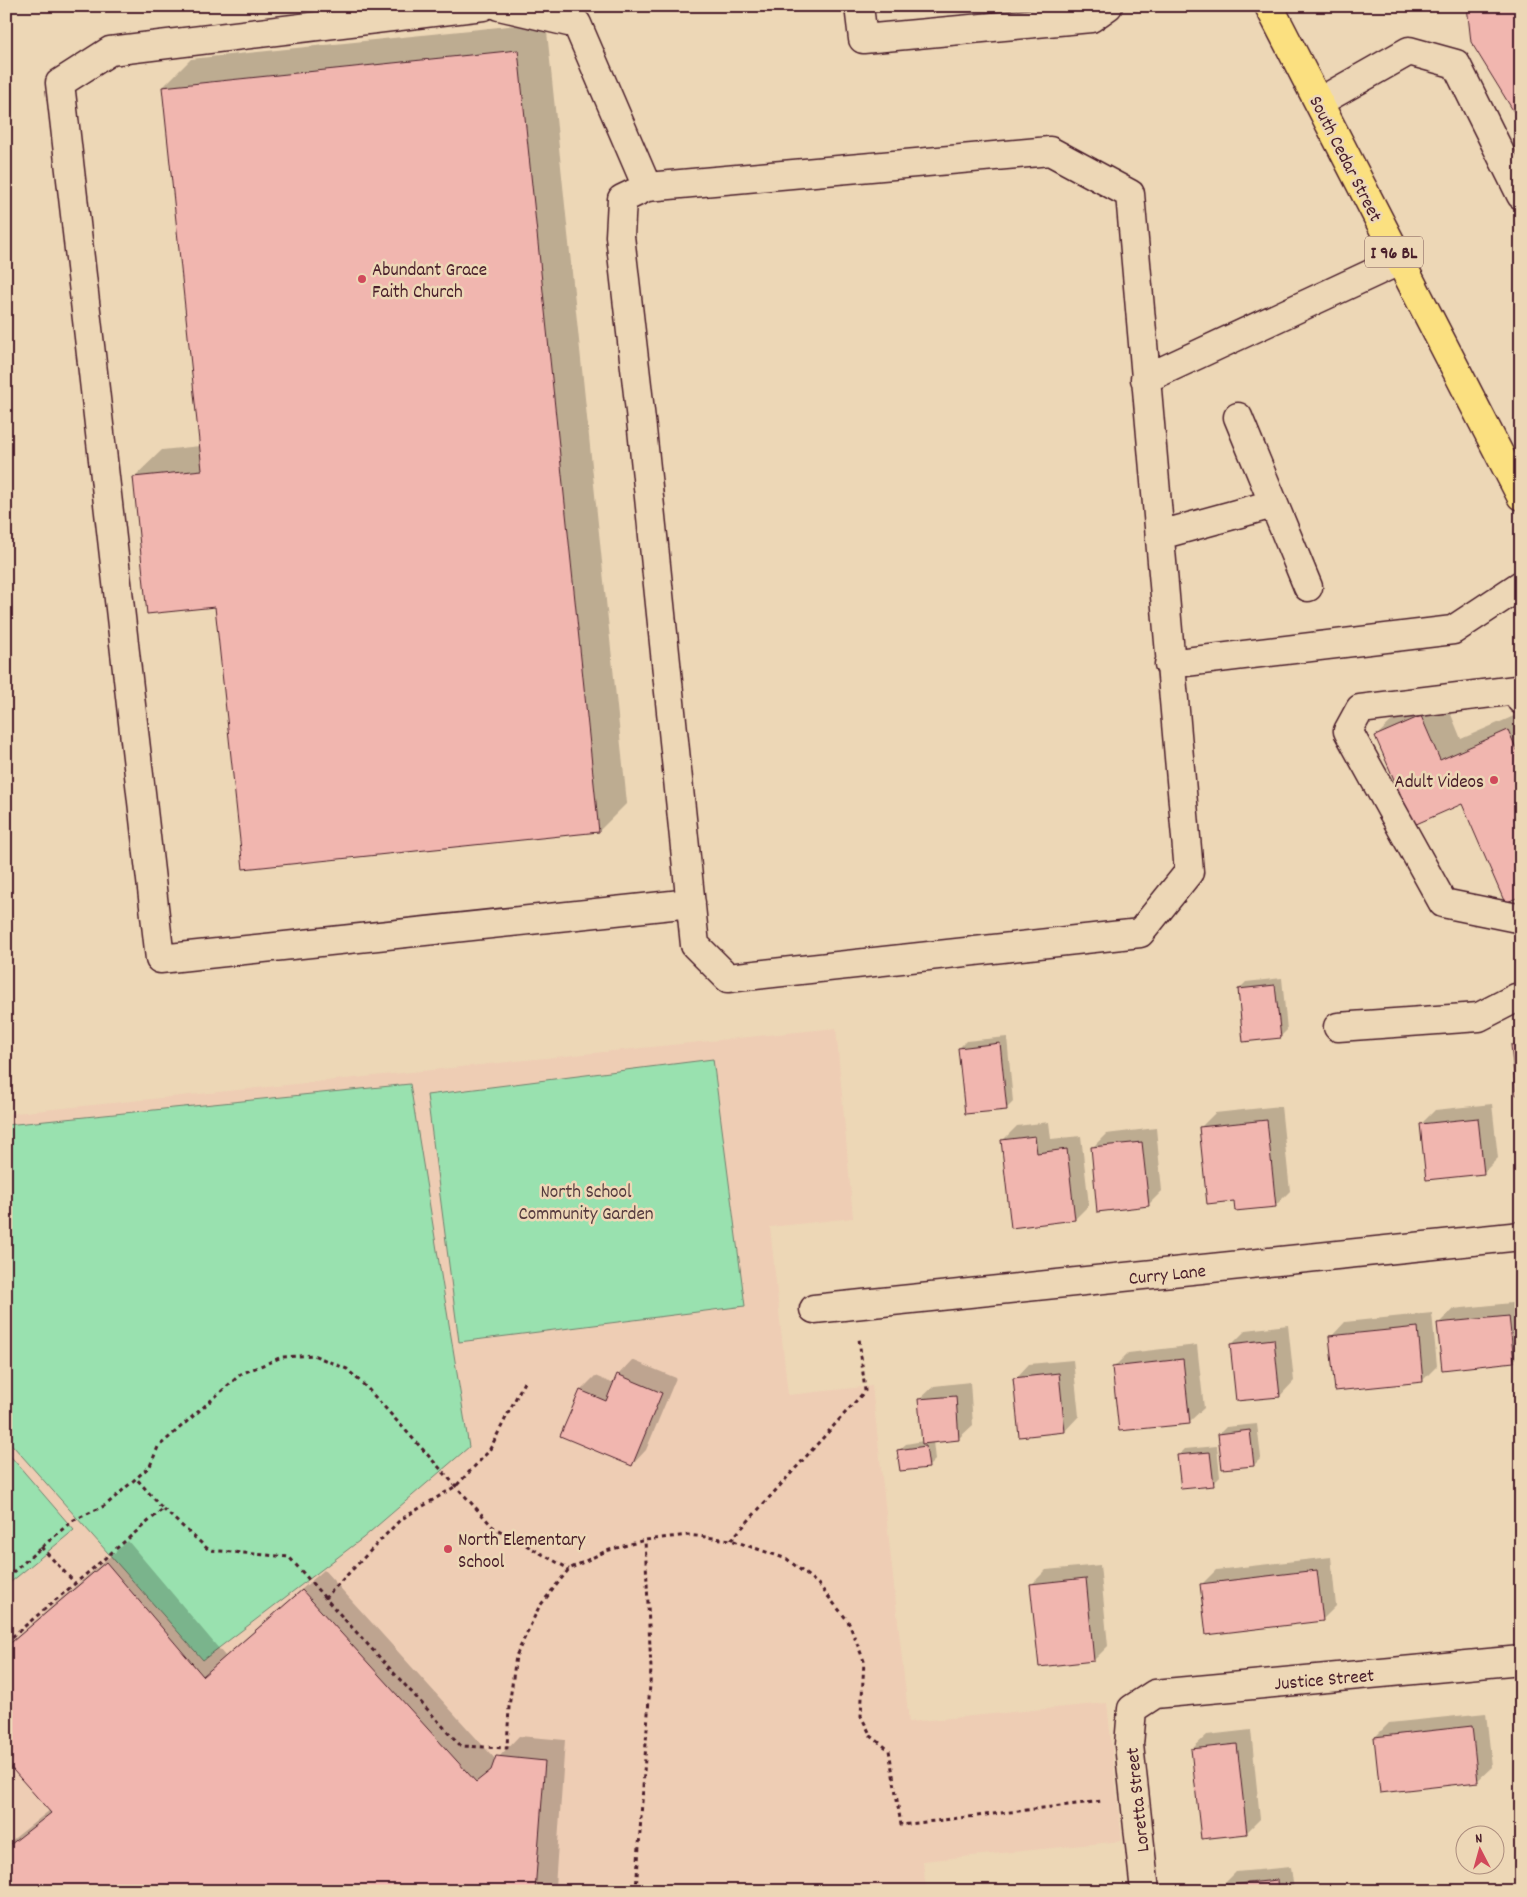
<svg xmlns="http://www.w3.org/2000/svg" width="1527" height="1897" font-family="Dekko,sans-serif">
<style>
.built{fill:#eecdb4}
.green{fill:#99e1af;stroke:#72806d}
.shadow{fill:#0003}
.building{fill:#f1b6af;stroke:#4a1f2b}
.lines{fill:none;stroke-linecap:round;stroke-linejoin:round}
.minor-casing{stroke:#4a1f2b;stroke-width:31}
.major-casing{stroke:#4a1f2b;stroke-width:31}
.path{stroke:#4a1f2b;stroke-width:3;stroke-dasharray:4 4;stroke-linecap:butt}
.minor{stroke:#edd7b6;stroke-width:28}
.major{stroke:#fbe080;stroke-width:28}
.poi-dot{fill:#d1495b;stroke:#edd7b6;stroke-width:2}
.labels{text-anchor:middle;stroke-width:5;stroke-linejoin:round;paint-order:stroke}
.shield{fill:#edd7b6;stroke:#7b5655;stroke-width:1}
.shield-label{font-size:18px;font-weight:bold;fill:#4a1f2b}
.street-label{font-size:19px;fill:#4a1f2b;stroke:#edd7b6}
.poi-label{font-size:19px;fill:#4a1f2b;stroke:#edd7b6;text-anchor:start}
.park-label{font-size:19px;fill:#563c3f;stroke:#edd7b6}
</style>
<rect width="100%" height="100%" fill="#edd7b6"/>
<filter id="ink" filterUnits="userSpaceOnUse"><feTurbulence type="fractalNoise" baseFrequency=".02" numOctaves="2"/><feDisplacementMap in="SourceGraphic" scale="10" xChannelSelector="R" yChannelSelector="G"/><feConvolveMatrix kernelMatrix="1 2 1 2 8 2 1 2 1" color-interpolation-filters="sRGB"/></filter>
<g filter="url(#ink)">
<path class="built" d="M836 1028 853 1218 770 1227 788 1395 872 1386 909 1722 1107 1703 1122 1841 923 1861 926 1891H6V1114Z"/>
<path class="green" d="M713 1059 745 1306 459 1342 427 1095Z
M410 1084 469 1447 363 1538 203 1660 6 1438V1125Z
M6 1451 74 1530 6 1586Z"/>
<path class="shadow" d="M546 22 627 803 599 831 217 605 134 477 162 450 200 446 163 87 191 59Z
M1443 695 1461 739 1521 713V895L1463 803 1376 736 1398 715Z
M1282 978 1287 1030 1280 1037 1239 989 1246 982Z
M1007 1037 1013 1102 1007 1108 959 1048 966 1041Z
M1521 1037V1093L1512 1045Z
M1492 1104 1498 1158 1483 1173 1421 1124 1435 1110Z
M1281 1106 1290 1191 1276 1205 1235 1200 1201 1127 1215 1113Z
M1049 1122 1051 1139 1081 1136 1089 1205 1075 1219 1012 1227 1002 1141 1017 1126Z
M1156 1128 1162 1191 1148 1205 1092 1148 1106 1134Z
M1521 1302V1354L1513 1361 1438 1324 1453 1309Z
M1432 1313 1437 1366 1423 1380 1331 1337 1345 1322Z
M1288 1325 1294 1381 1280 1396 1232 1344 1246 1330Z
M1197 1345 1204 1408 1189 1422 1114 1367 1128 1353Z
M632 1360 676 1378 646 1450 632 1465 581 1390 595 1376 614 1384 618 1375Z
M1073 1360 1079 1416 1065 1431 1015 1379 1029 1364Z
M970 1382 973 1425 958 1439 933 1441 935 1460 928 1467 899 1450 906 1444 923 1441 919 1400 934 1386Z
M1257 1424 1261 1458 1254 1465 1219 1434 1226 1427Z
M1217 1446 1220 1477 1213 1484 1178 1456 1185 1449Z
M128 1541 225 1656 324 1570 496 1760 519 1736 565 1740 555 1887 551 1891H6V1845L50 1810 6 1760V1646Z
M1331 1557 1336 1606 1322 1620 1202 1584 1216 1570Z
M1100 1565 1108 1646 1094 1660 1031 1585 1046 1570Z
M1486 1713 1492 1767 1477 1781 1375 1737 1389 1723Z
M1251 1730 1260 1819 1246 1833 1192 1749 1207 1735Z
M1291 1867 1294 1891H1222L1221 1887 1236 1872Z"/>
<path class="building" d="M1467 6H1521V111L1514 112 1471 42Z
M518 50 599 832 243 869 215 607 147 614 133 477 202 470 162 87Z
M1421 716 1440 760 1508 730 1521 759V896L1505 903 1462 804 1414 825 1375 736Z
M1275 985 1281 1038 1243 1042 1238 989Z
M1000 1043 1007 1110 965 1114 958 1048Z
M1521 1044V1094L1516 1095 1511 1045Z
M1478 1118 1484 1174 1426 1180 1420 1124Z
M1267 1120 1276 1207 1235 1211 1234 1201 1207 1204 1199 1127Z
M1035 1136 1037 1153 1067 1149 1075 1220 1011 1228 1001 1140Z
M1142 1142 1149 1206 1097 1212 1091 1147Z
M1509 1316 1514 1362 1442 1370 1437 1323Z
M1418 1327 1423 1382 1335 1391 1329 1336Z
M1274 1339 1280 1397 1236 1401 1230 1344Z
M1183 1359 1190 1424 1119 1431 1112 1367Z
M1059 1373 1065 1432 1019 1437 1013 1378Z
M617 1374 662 1393 632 1466 560 1436 580 1390 606 1401Z
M956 1396 959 1440 922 1444 918 1399Z
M1250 1430 1254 1466 1222 1469 1218 1434Z
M926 1446 929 1468 900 1471 897 1450Z
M1210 1452 1214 1486 1181 1489 1177 1455Z
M106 1562 203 1676 302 1590 476 1782 491 1770 496 1756 545 1761 535 1891H6V1848L51 1813 6 1762V1647Z
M1317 1570 1323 1621 1206 1635 1200 1584Z
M1086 1578 1094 1661 1039 1667 1030 1584Z
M1472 1726 1478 1782 1380 1793 1374 1737Z
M1237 1744 1247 1834 1201 1839 1191 1749Z
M1277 1880 1278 1891H1221L1220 1886Z"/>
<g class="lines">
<g class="minor-casing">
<path id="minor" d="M483 6 110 51 60 83 160 959 691 903
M499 6 577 24 647 187
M859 6 863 39 1091 18 1108 6
M1319 102 1409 51 1456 64 1521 195
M1050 151 1130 194C1149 420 1168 646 1189 872L1140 933 728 978 695 945 642 429 620 236 622 199 647 187Z
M1145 379 1399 261
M1238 417 1308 587
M1160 535 1273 504
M1169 664 1453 630 1521 585
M1521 700 1516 690 1360 709 1348 731 1443 903 1517 918 1521 917
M1338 1027 1479 1017 1516 998 1521 997
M814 1309 1521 1236
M1145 1891 1129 1745 1132 1709 1155 1694 1521 1660"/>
</g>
<g class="major-casing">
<path id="major" d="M1269 6 1521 496"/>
</g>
<path class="path" d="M524 1382 489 1451 456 1486 400 1520 325 1598 461 1746 507 1748 509 1707 516 1656 539 1607 569 1569 606 1551 645 1540 688 1535 731 1540 787 1559 818 1584 848 1621 864 1661 861 1716 871 1736 889 1750 901 1825 1102 1801
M163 1509 209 1550 289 1557 325 1598
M731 1540 865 1391 859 1338
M41 1547 75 1583
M6 1578 72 1521 106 1505 150 1466 158 1447 241 1374 282 1357 313 1355 347 1369 368 1389 493 1527 569 1569
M6 1642 163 1509 136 1478
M636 1891 651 1669 645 1540"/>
<use href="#minor" class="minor"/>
<use href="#major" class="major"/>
</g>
</g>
<g class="poi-dot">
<circle cx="362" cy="279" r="5"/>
<circle cx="1494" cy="780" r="5"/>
<circle cx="448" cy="1549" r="5"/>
</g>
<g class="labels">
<rect class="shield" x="1365" y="236.5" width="58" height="31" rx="4"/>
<g class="shield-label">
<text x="1394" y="258">I 96 BL</text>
</g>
<g class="street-label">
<text transform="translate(1347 158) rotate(63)" y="7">South Cedar Street</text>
<text transform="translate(1167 1273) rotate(-6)" y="7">Curry Lane</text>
<text transform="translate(1324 1678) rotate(-5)" y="7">Justice Street</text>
<text transform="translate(1136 1800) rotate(-96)" y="7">Loretta Street</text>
</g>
<g class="poi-label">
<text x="372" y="275">Abundant Grace<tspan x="372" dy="22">Faith Church</tspan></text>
<text x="1484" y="787" text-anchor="end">Adult Videos</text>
<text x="458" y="1545">North Elementary<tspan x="458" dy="22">School</tspan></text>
</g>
<g class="park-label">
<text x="586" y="1197">North School<tspan x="586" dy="22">Community Garden</tspan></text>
</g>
</g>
<rect width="1527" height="1897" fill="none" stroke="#edd7b6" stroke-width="25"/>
<rect x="12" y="12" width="1502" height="1872" fill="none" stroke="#4a1f2b" stroke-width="2" filter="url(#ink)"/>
<g transform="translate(1480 1850) rotate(354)"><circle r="24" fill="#edd7b6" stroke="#ac8d7e"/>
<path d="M0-4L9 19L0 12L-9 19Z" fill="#d1495b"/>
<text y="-8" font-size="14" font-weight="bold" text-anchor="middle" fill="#4a1f2b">N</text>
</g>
</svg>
